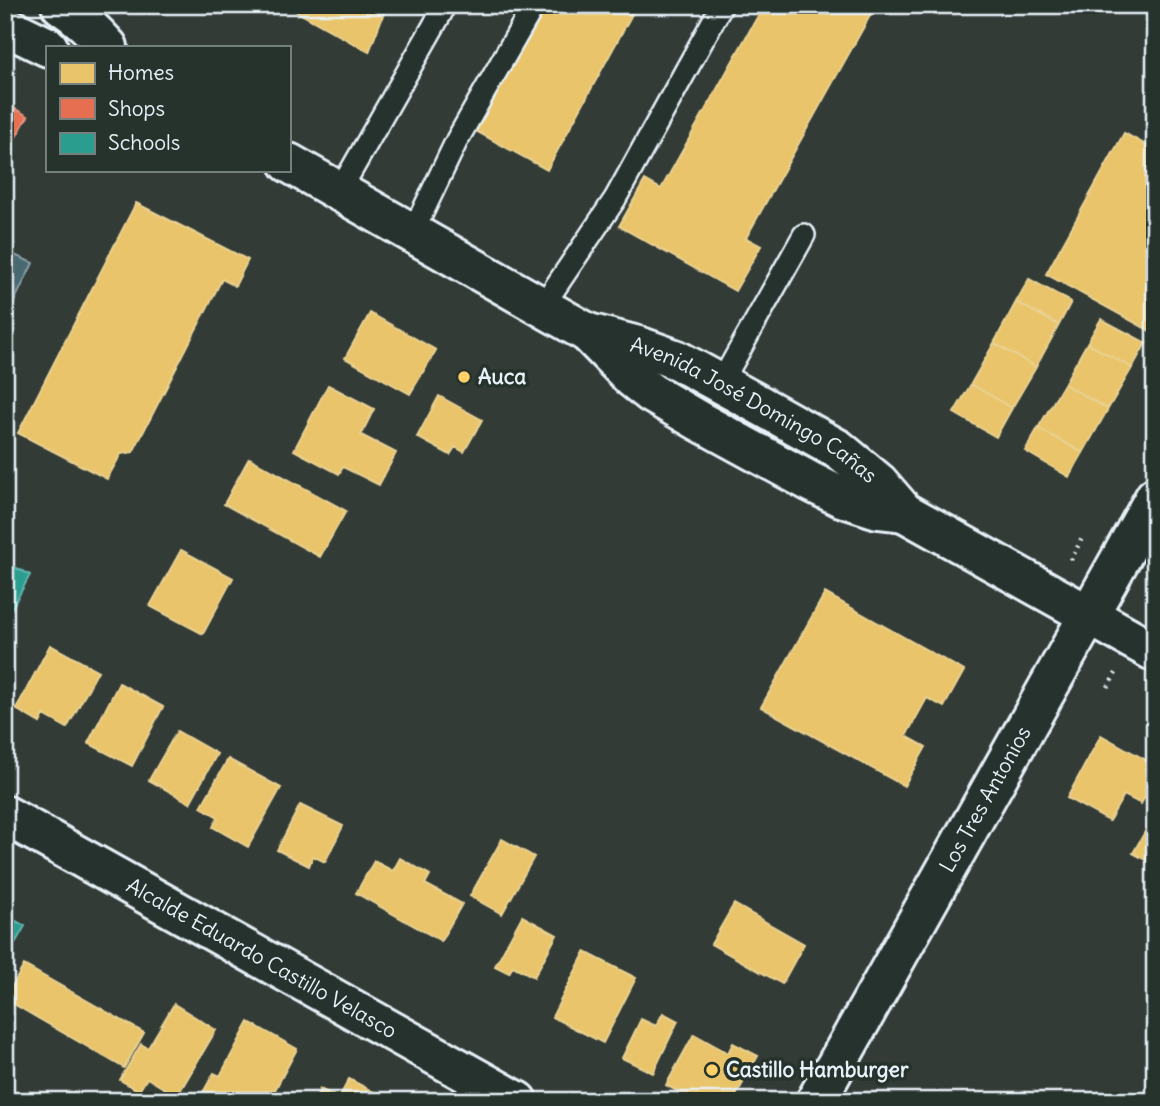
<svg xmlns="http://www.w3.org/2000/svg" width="1160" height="1106" font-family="Delius,sans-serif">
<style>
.water{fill:#496970;stroke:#899fa6;stroke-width:2}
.homes{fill:#e9c46a;stroke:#e9d295;stroke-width:2}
.shops{fill:#e76f51;stroke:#e79683;stroke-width:2}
.schools{fill:#2a9d8f;stroke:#63b6ae;stroke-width:2}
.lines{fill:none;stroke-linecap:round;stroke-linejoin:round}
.lane-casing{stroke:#e8f1f8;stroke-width:26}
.street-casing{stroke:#e8f1f8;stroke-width:44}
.secondary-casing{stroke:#e8f1f8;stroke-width:44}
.path{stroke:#e8f1f8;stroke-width:4.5;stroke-dasharray:2 5;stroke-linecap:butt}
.lane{stroke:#26332d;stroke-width:21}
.street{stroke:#26332d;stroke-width:38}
.secondary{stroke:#26332d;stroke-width:38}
.poi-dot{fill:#ffd166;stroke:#26332d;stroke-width:2.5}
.labels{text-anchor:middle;stroke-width:7;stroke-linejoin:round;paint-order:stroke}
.poi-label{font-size:21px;font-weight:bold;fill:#e8f1f8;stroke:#26332d;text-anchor:start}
.street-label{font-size:21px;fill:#e8f1f8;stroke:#26332d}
</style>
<rect width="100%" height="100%" fill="#333b37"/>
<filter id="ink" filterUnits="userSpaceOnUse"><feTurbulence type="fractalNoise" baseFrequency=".0143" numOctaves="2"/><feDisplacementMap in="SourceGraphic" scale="14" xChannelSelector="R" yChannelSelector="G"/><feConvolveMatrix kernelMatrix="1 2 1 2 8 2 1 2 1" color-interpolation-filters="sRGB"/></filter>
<g filter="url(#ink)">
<path class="water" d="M5 251 33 263 9 312 5 310Z"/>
<path class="homes" d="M285 5H387L369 52Z
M545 5H637L547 170 476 131Z
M764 5H876L746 238 761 246 735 291 619 226 645 180 661 189Z
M1124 133 1155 150V323L1150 331 1046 274Z
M136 203 248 260 235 286 222 279 133 452 121 454 107 479 18 433Z
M1029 279 1071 302 1059 325 1016 302Z
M1016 302 1059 325 1036 367 994 343Z
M370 313 436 350 410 394 345 358Z
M1101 319 1146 343 1132 368 1087 343Z
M994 343 1036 367 1012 408 971 384Z
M1087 343 1132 368 1108 409 1064 384Z
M971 384 1012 408 996 437 954 413Z
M1064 384 1108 409 1083 453 1038 428Z
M328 385 374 409 361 435 396 453 379 485 343 467 339 474 294 450Z
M439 396 482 420 464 452 455 447 450 455 417 437Z
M1038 428 1083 453 1069 477 1025 451Z
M249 458 346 511 320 557 224 504Z
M181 550 233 578 203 634 150 606Z
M825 593 964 671 944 707 927 698 906 736 926 747 904 786 761 707Z
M50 645 98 671 67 728 44 715 40 723 16 709Z
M119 683 163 707 132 766 88 743Z
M177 731 217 754 190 803 149 780Z
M1101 735 1155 765V778L1141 804 1124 795 1109 821 1067 798Z
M228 759 281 788 248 847 213 827 218 817 201 807Z
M300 805 343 826 325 862 313 856 309 866 277 850Z
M1155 814V865L1133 853Z
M502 839 534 857 502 914 470 896Z
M400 858 430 875 425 884 462 904 441 941 356 893 374 861 393 871Z
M734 904 804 944 782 984 711 944Z
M522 916 557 935 534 977 513 966 509 973 495 966Z
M585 952 636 978 603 1043 552 1017Z
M24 965 144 1033 124 1068 5 999Z
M174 1004 216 1030 177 1096 147 1078 139 1091 120 1080 141 1044 148 1048Z
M663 1013 678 1021 653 1073 622 1058 641 1019 656 1026Z
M249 1022 297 1049 269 1101H198L214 1073 220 1076Z
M694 1034 728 1053 733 1043 758 1056 733 1101H695L666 1085Z
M349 1079 381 1096 379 1101H314L320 1089 339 1098Z"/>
<path class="shops" d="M5 103 28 116 5 156Z"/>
<path class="schools" d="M5 562 30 575 5 621Z
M5 915 25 926 5 961Z"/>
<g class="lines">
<g class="lane-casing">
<path id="lane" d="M339 192 441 13
M412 234 457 140 534 5
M542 307 615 199 722 5
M721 383 804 235"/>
</g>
<g class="street-casing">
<g id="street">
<path id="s1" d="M816 1101 1155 497"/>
</g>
</g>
<g class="secondary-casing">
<g id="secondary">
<path d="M61 5C79 17 94 31 108 47"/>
<path d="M5 26 48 47"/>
<path d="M289 163 588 333 632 378 651 393 699 421 809 481 841 497 878 509 904 512"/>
<path id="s2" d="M588 333 638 346 677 360 756 403 838 449 879 483 904 512 1155 652"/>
<path id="s3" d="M5 815 517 1101"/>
</g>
</g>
<path class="path" d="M1071 560 1083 536
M1108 687 1116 673"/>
<use href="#lane" class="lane"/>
<use href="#street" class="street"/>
<use href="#secondary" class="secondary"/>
</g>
</g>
<g class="poi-dot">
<circle cx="464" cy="377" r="7"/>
<circle cx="712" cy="1070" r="7"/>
</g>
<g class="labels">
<g class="poi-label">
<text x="478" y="384">Auca</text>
<text x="726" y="1077">Castillo Hamburger</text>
</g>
<g class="street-label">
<text dy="7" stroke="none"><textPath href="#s2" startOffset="184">Avenida José Domingo Cañas</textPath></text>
<text dy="7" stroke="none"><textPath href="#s1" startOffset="346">Los Tres Antonios</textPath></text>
<text dy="7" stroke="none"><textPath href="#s3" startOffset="294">Alcalde Eduardo Castillo Velasco</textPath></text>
</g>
</g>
<rect width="1160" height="1106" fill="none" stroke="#26332d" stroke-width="28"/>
<rect x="14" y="14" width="1132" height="1078" fill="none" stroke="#e8f1f8" stroke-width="2.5" filter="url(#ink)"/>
<rect x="46" y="46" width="245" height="126" fill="#26332d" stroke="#747f7e" stroke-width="2"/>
<rect x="60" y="63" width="35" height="21" fill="#e9c46a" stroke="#747f7e" stroke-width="2"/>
<text x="108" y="80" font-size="21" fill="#e8f1f8">Homes</text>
<rect x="60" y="98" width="35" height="21" fill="#e76f51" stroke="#747f7e" stroke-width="2"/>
<text x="108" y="116" font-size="21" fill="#e8f1f8">Shops</text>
<rect x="60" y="133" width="35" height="21" fill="#2a9d8f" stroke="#747f7e" stroke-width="2"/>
<text x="108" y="150" font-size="21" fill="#e8f1f8">Schools</text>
</svg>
